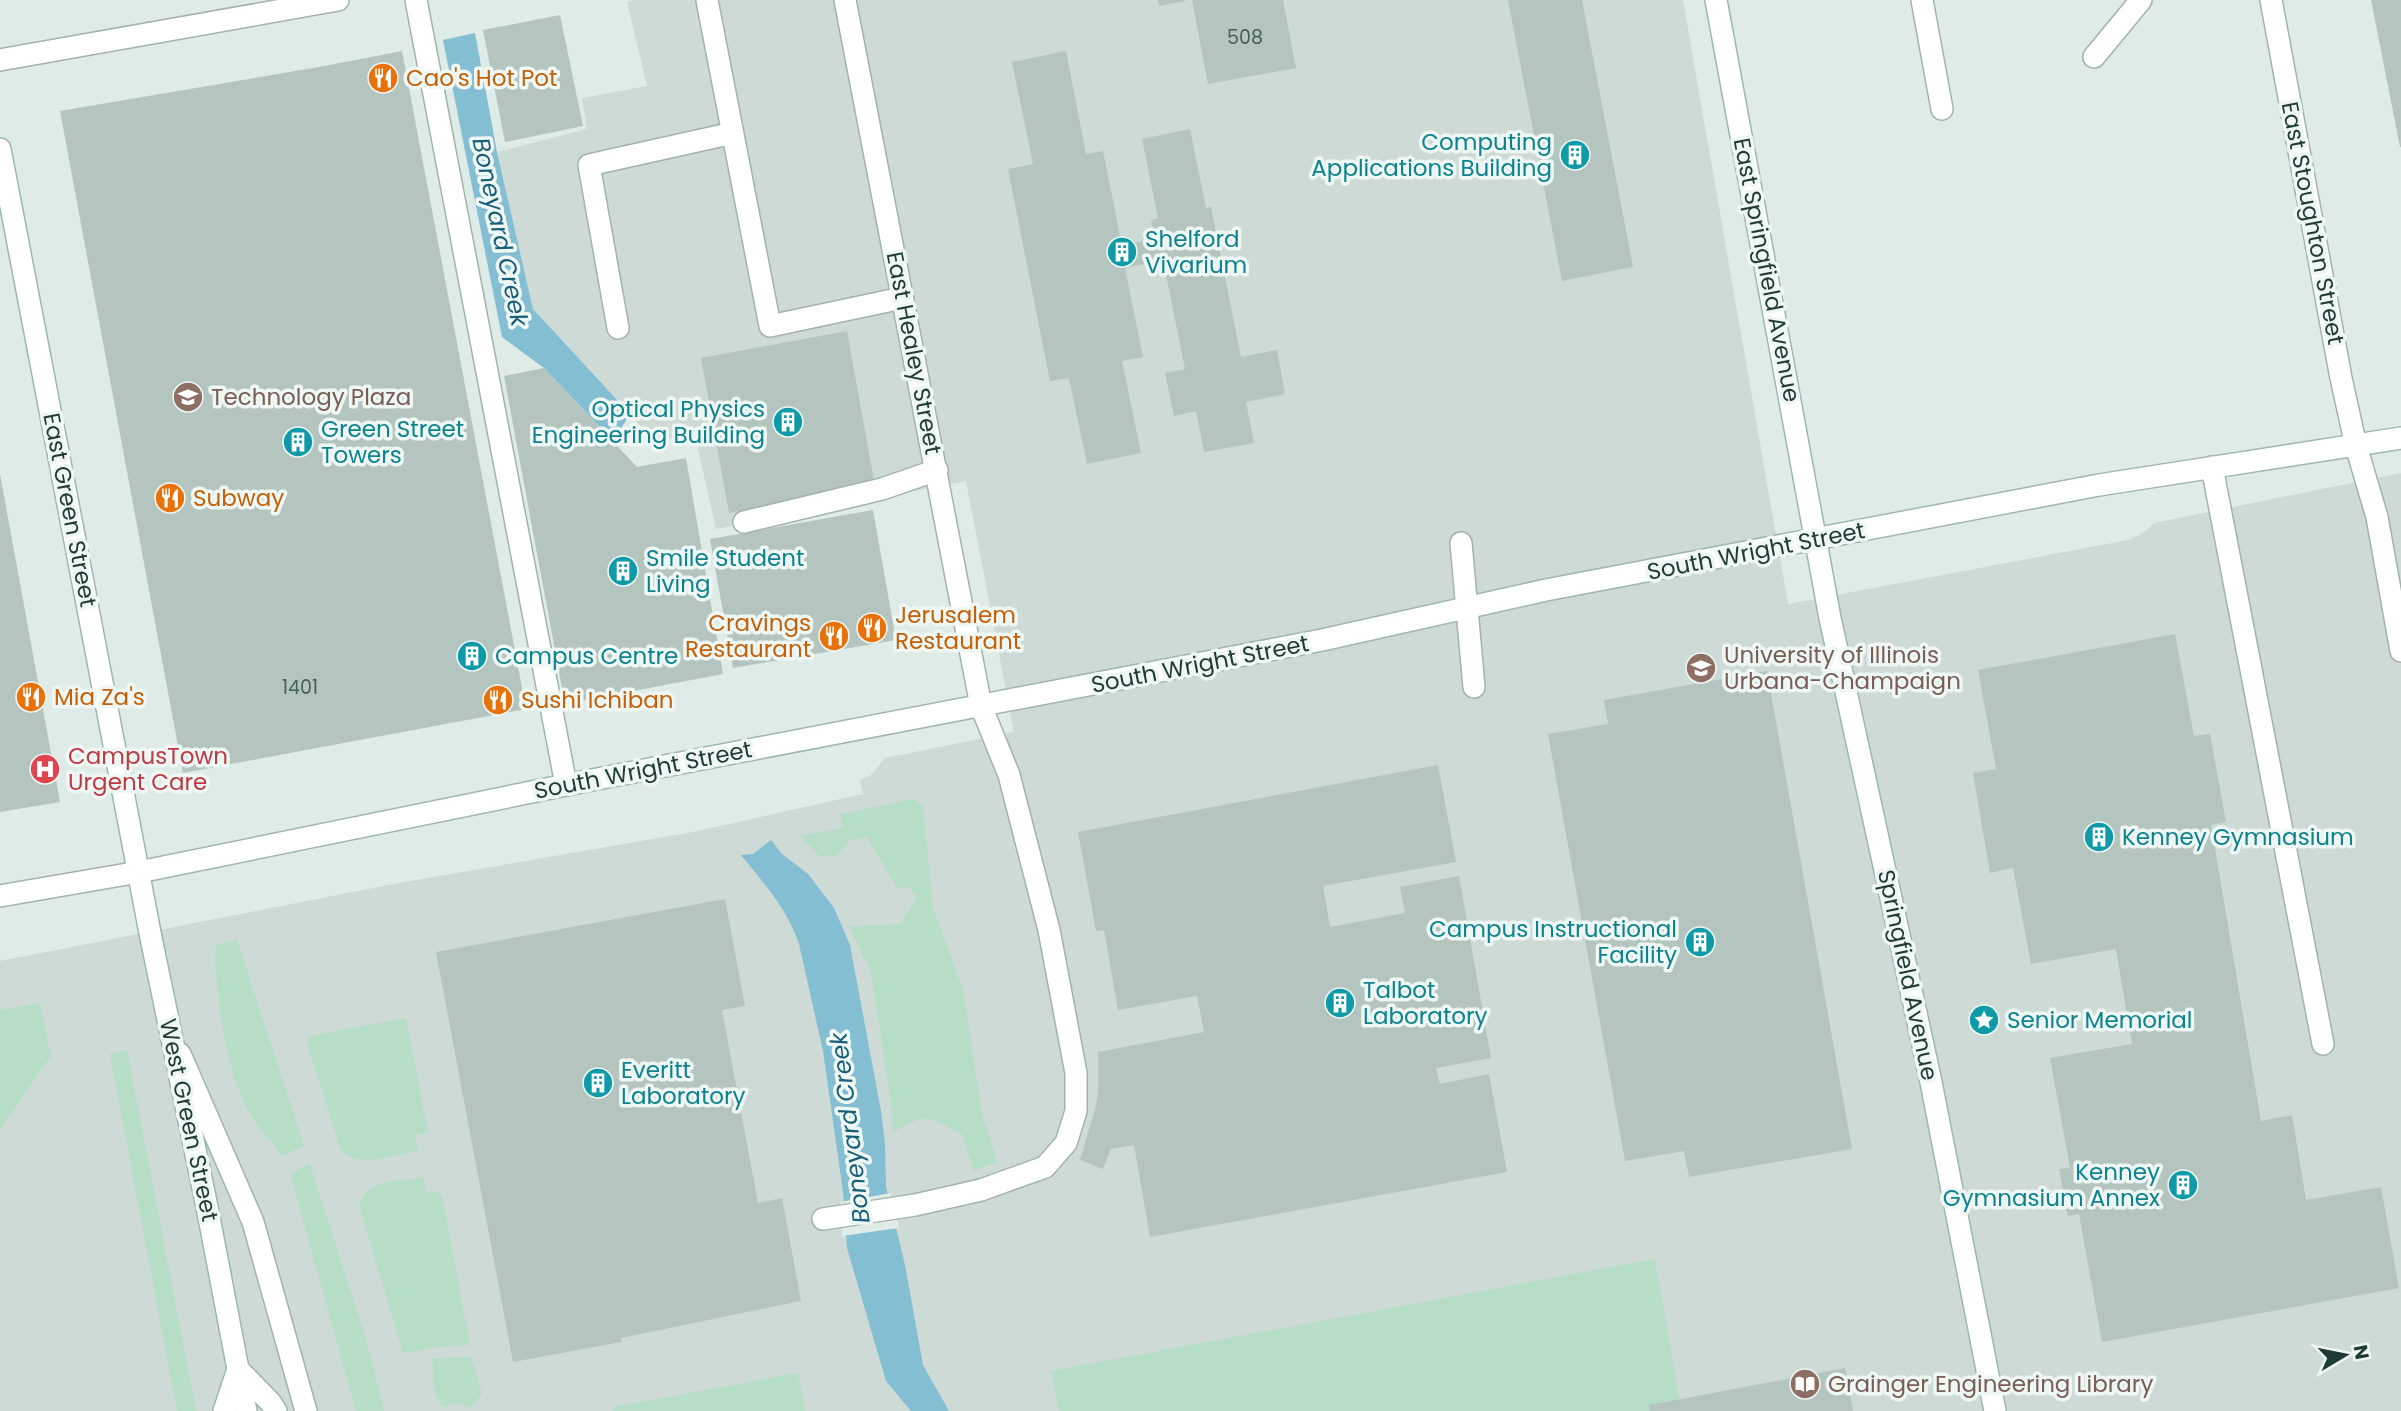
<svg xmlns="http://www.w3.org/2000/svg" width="2401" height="1411" font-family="Poppins,sans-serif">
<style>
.built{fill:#cddad6}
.green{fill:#b6ddc5}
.water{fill:#84bed2}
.pier{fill:#dfebe6}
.building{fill:#b4c5c0}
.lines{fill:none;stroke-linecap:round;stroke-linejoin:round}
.lane-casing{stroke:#a2b3ae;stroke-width:24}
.street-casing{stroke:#a2b3ae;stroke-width:24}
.secondary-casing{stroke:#9db7b0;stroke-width:24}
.lane{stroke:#fff;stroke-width:21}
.street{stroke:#fff;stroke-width:21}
.secondary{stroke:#fff;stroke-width:21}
.labels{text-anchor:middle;stroke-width:7;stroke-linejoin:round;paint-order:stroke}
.number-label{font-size:19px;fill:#445e58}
.food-label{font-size:23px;fill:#c56008;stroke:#eff7f4;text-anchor:start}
.culture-label{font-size:23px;fill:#0d838f;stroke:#eff7f4;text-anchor:start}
.street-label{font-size:23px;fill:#1f3b36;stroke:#eff7f4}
.education-label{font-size:23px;fill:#785e54;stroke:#eff7f4;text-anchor:start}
.health-label{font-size:23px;fill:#be3a42;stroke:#eff7f4;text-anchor:start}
.water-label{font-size:24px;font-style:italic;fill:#185e78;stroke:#eff7f4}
</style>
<rect width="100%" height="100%" fill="#dfebe6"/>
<path class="built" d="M635 0H1683L1788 604 2128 540 2143 533 2154 523 2401 473V1411H0V961L399 883 693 832 863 794 860 779 870 776 885 758 1014 732 966 481 716 529 695 436 653 440 533 309 497 152 587 129 582 98 647 86 627 2Z"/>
<path class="green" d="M913 799 923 807 933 908 963 990 982 1114 997 1162 974 1171 962 1134C926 1116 929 1112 893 1132L890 1095 871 972 849 927 901 924 917 896 910 887 897 888 867 837 849 841 837 855 820 857 800 836 843 828 841 814Z
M237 940 304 1146 282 1156C270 1140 255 1125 247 1108 227 1071 213 986 216 945Z
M40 1003 51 1056 0 1129V1010Z
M406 1018 428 1133 415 1134 418 1150C394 1155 360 1170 341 1150L307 1044 310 1036Z
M127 1050 196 1411H177L110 1054Z
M310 1164 368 1346 384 1411H356L290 1173Z
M423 1177 426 1193 437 1191 442 1196 470 1345 444 1346 403 1353 359 1205C367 1179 400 1181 423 1177Z
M1655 1259 1679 1399 1650 1411H1059L1051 1371Z
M471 1357 482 1393 474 1405 469 1407 459 1403 444 1407C431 1396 434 1375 432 1359Z
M798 1373 805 1411H614V1407Z"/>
<path class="water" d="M475 33 497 152 533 309 630 414 613 441 544 368 502 337 443 40Z
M771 840 782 854 808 874 834 908 850 945 881 1111 885 1143 886 1187 905 1265 923 1365 949 1411H911L886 1381 847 1248 843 1192 823 1051 799 944C788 910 763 882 741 855L753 854Z"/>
<path class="pier" d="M891 1193 899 1228 842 1236 840 1202Z"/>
<path class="building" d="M1158 0H1185V1L1159 6Z
M1192 0H1283L1296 68 1208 84Z
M1508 0H1582L1633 267 1562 281Z
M2371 0H2401V147H2400Z
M560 15 583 126 505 142 483 30Z
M402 51 526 709 183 773 60 111 319 67Z
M1066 51 1086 154 1103 151 1122 245 1155 239 1151 220 1158 218 1142 139 1190 129 1206 208 1211 207 1241 357 1277 350 1285 394 1246 402 1254 443 1204 452 1196 411 1174 416 1165 373 1185 369 1163 260 1125 268 1143 357 1122 361 1141 453 1087 464 1069 378 1050 381 1008 169 1033 164 1012 62Z
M847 331 875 486 729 513 701 358Z
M544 368 637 467 686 458 723 674 565 704 504 376Z
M0 474 60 802 0 812Z
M873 510 896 640 733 668 710 539Z
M2175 634 2194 736 2210 734 2226 822 2211 825 2261 1121 2292 1115 2306 1200 2381 1187 2399 1288 2102 1342 2079 1214 2068 1216 2059 1169 2070 1168 2050 1058 2132 1044 2116 949 2031 964 2013 868 1990 873 1973 773 1996 769 1978 670Z
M1767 671 1852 1149 1689 1177 1684 1151 1625 1161 1548 734 1608 724 1604 700Z
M1438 765 1456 862 1323 886 1330 927 1405 913 1400 887 1459 876 1491 1058 1436 1068 1440 1084 1489 1074 1507 1172 1150 1237 1134 1145 1111 1149 1103 1169 1080 1160 1096 1106 1098 1091V1052L1204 1032 1197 996 1118 1010 1104 930 1096 931 1078 832Z
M725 899 745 1006 722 1010 758 1203 782 1198 801 1301 621 1338V1342L513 1362 436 952Z
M1845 1368 1853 1411H1650L1649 1405 1660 1403Z"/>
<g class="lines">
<g class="lane-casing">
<path id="lane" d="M416 0 566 785
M707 0 770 326 902 298
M1922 0 1942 109
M2094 57 2141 0
M618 328 589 165 733 133
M2356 446 2377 517 2401 651
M2212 467 2323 1044
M744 522 882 489 937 470
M1461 543 1474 687
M180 1054 253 1222 306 1411
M823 1219 915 1205 981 1190 1045 1167 1066 1143 1076 1111V1073L1049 930 1009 775 981 706
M238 1369 246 1411"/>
</g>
<g class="street-casing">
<path id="street" d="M845 0 981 706
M2271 0 2341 378 2356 446
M0 60 338 0
M0 896 139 872"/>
</g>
<g class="secondary-casing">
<path id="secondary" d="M1716 0 1830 618 1931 1082 1995 1411
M0 149 151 938 207 1207 238 1369 224 1411
M139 872 566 785 1322 640 1546 590 2099 485 2401 438
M238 1369 271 1403 276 1411"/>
</g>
<use href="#lane" class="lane"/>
<use href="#street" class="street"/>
<use href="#secondary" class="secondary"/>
</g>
<defs>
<g id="restaurant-disc" transform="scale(1.575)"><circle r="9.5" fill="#e8710a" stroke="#eff7f4"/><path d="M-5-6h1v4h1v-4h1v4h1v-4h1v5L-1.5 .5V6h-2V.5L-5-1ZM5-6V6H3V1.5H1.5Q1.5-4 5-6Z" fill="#fff"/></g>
<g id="building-disc" transform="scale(1.575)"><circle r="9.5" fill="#0f9aa8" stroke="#eff7f4"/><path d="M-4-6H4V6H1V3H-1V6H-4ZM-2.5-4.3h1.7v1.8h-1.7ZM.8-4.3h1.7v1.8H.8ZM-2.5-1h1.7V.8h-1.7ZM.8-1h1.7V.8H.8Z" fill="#fff"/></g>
<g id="university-disc" transform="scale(1.575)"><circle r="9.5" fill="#8d6e63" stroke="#eff7f4"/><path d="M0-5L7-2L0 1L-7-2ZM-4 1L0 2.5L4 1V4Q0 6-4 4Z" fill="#fff"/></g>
<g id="hospital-disc" transform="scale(1.575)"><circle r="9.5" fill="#e0444e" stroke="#eff7f4"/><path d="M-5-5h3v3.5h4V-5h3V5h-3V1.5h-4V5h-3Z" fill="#fff"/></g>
<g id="sight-disc" transform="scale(1.575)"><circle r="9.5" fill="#0f9aa8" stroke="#eff7f4"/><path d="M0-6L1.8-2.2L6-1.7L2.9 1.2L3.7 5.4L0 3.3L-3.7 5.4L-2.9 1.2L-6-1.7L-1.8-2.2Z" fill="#fff"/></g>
<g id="library-disc" transform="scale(1.575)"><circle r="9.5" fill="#8d6e63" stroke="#eff7f4"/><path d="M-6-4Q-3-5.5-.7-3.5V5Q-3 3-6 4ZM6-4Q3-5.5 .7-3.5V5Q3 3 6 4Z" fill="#fff"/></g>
</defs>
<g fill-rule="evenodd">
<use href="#restaurant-disc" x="383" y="78"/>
<use href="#building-disc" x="1575" y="155"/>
<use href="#building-disc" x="1122" y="252"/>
<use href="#university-disc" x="188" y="397"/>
<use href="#building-disc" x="788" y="422"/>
<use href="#building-disc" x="298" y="442"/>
<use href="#restaurant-disc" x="170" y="498"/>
<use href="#building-disc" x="623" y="571"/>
<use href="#restaurant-disc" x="872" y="628"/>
<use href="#restaurant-disc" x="834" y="636"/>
<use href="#building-disc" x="472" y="656"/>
<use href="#university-disc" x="1701" y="668"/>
<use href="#restaurant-disc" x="31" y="697"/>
<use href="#restaurant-disc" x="498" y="700"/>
<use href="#hospital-disc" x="45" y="769"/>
<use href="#building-disc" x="2099" y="837"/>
<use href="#building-disc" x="1700" y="942"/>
<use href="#building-disc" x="1340" y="1003"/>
<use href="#sight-disc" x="1984" y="1020"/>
<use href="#building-disc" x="598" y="1083"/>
<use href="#building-disc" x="2183" y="1185"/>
<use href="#library-disc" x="1805" y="1384"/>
</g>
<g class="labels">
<g class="number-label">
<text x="1245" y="44">508</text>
<text x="300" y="694">1401</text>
</g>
<g class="food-label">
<text x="406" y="86">Cao's Hot Pot</text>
<text x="193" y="506">Subway</text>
<text x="895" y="623">Jerusalem<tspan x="895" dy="26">Restaurant</tspan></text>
<text x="811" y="631" text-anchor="end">Cravings<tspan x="811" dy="26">Restaurant</tspan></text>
<text x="54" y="705">Mia Za's</text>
<text x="521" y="708">Sushi Ichiban</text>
</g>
<g class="culture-label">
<text x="1552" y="150" text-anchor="end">Computing<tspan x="1552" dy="26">Applications Building</tspan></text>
<text x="1145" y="247">Shelford<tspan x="1145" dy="26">Vivarium</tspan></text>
<text x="765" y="417" text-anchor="end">Optical Physics<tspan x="765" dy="26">Engineering Building</tspan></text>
<text x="321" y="437">Green Street<tspan x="321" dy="26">Towers</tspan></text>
<text x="646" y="566">Smile Student<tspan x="646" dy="26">Living</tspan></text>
<text x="495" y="664">Campus Centre</text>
<text x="2122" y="845">Kenney Gymnasium</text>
<text x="1677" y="937" text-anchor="end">Campus Instructional<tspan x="1677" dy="26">Facility</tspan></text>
<text x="1363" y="998">Talbot<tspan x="1363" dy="26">Laboratory</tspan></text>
<text x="2007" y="1028">Senior Memorial</text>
<text x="621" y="1078">Everitt<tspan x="621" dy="26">Laboratory</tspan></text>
<text x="2160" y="1180" text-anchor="end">Kenney<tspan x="2160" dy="26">Gymnasium Annex</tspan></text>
</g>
<g class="street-label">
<text transform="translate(2313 223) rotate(79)" y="8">East Stoughton Street</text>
<text transform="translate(1767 270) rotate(79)" y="8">East Springfield Avenue</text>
<text transform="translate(914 353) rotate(79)" y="8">East Healey Street</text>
<text transform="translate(70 510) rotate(79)" y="8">East Green Street</text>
<text transform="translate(1756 551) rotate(-11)" y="8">South Wright Street</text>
<text transform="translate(1200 664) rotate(-11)" y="8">South Wright Street</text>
<text transform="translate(643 770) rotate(-11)" y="8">South Wright Street</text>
<text transform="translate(1908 975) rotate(78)" y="8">Springfield Avenue</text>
<text transform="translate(189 1120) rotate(78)" y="8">West Green Street</text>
</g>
<g class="education-label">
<text x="211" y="405">Technology Plaza</text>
<text x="1724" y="663">University of Illinois<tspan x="1724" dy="26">Urbana-Champaign</tspan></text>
<text x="1828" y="1392">Grainger Engineering Library</text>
</g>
<g class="health-label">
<text x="68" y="764">CampusTown<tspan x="68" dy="26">Urgent Care</tspan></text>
</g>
<g class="water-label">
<text transform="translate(500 232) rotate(78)" y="8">Boneyard Creek</text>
<text transform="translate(850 1128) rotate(-97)" y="8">Boneyard Creek</text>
</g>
</g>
<g transform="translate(2345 1355) rotate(80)" stroke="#eff7f4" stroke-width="5" paint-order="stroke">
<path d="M0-5L12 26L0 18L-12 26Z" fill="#1f3b36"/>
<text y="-10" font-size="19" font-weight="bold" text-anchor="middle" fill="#1f3b36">N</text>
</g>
</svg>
